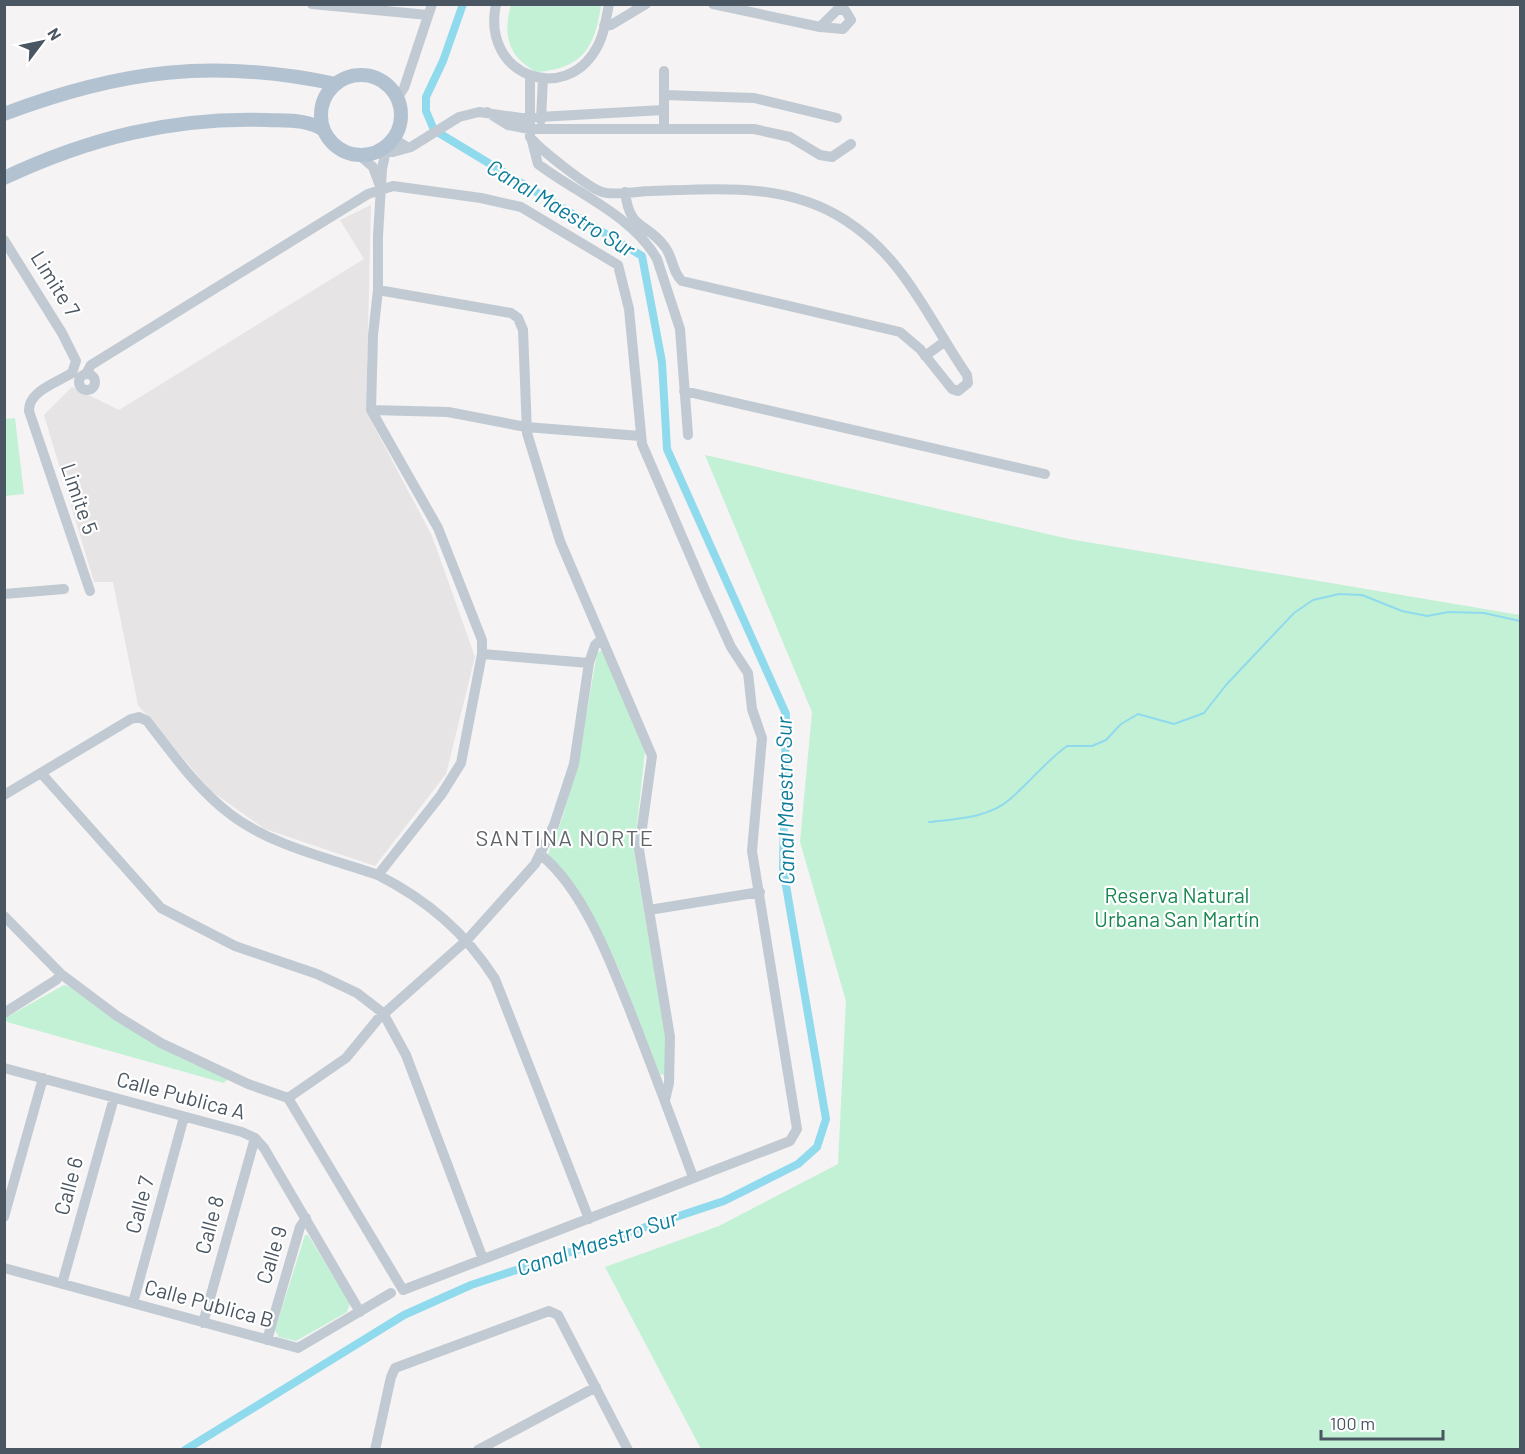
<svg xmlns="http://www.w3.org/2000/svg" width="1525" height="1454" font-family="Barlow,sans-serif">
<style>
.education{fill:#e6e4e5}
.green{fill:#c3f1d5}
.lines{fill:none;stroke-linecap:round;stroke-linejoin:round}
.stream{stroke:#90daee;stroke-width:2}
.canal{stroke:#90daee;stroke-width:8}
.minor{stroke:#c1cad2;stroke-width:10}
.major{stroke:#b3c2d1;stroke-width:14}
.labels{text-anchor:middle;stroke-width:4.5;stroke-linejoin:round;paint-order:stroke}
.street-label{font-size:21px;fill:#4a5661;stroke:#fff}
.park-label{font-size:21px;fill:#17864f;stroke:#fff}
.water-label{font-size:22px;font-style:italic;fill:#0c7c9b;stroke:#fff}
.neighbourhood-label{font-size:22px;letter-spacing:1.5px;fill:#5f6368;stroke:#fff}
</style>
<rect width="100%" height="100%" fill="#f5f3f3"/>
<path class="education" d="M371 205 366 411 432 536 475 657 446 774 375 866 265 829 211 791 138 705 113 582H94L44 415 72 387 119 410 364 259 340 220Z"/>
<path class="green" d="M511 5H601C595 48 582 69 536 72 507 56 503 34 511 5Z
M15 418 24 494 5 496V419Z
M705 455 1069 539 1520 615V1449H701L605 1267 719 1226 838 1164 846 1001 800 842 812 712Z
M602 650 645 751 634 852 665 1035 666 1076 660 1074 619 969 599 927 548 854 562 819 578 762 597 653Z
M64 985 71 987 228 1079 224 1083 7 1022 5 1018Z
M305 1235H308L350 1303 347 1312 296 1341 279 1337 275 1330Z"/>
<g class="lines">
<path class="stream" d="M929 822C955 819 988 818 1009 800 1029 783 1046 761 1067 746H1092L1106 740 1121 724 1138 714 1174 724 1204 713 1226 685 1294 613 1313 600 1339 594 1362 595 1402 611 1427 616 1449 612 1484 613 1520 621"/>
<path class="canal" d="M185 1450 404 1315 471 1285 724 1201 798 1164 817 1147 826 1119 783 868 786 714 667 449 662 362 642 256 434 130 426 111V97L443 61 463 4"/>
<path class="minor" d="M312 4 428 15
M496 4C481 76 564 105 596 49 604 36 606 19 609 4
M713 4 820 27 843 29 851 20 845 10H837L820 27
M604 26 611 25 646 4
M530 76V137C538 148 589 188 602 192 616 196 637 191 651 191 719 189 786 182 845 220 905 258 929 320 967 375L968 383 958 391 952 389 920 349 900 332 682 281C672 272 673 257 665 247 646 221 630 232 625 192
M664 95 754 98 837 118
M397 98 404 88 432 4
M487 112 508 125 529 129H754L790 137 820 155 832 157 851 144
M541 120 543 78
M664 128V71
M394 139 407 147
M532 141 538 164C576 193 633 216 657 259L680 329 688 435
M377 152H393L411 147 459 117 479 112 521 118 663 110
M359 155 373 167 380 186
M4 240 62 333 76 361 72 373C58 382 28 391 29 411L90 591
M378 290 511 313 518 318 523 330 527 433 560 541 602 639 595 645 589 663 482 654
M925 356 944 342
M79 382a8 8 0 1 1 16 0a8 8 0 1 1-16 0Z
M684 391 1045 474
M371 410 448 412 526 427 640 436
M4 594 64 589
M602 639 652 756 639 850 670 1037 669 1083 665 1100
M41 773 161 908 235 946 317 974 357 993 383 1013 406 1055 483 1259
M4 795 131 719 139 717 147 721C172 753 197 789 230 814 272 846 329 858 378 875L441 795 461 763 482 654V640L438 528 371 410 373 335 378 290V236L382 169 387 145
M541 855C587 892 616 976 638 1031 657 1080 675 1128 693 1177
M378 875C427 900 465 932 495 979L589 1219
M649 910 760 892
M4 916 61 974
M4 1013 56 980 61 974 117 1016 161 1043 248 1084 288 1098 403 1290 790 1141 797 1129 752 851 762 738 752 709 748 673 731 647 705 590 642 444 629 309 618 265 521 207 481 198 393 186 368 194 91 365 86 374
M4 1068 242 1132 255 1138 264 1148 360 1312
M288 1098 346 1058 378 1019 467 940 535 864 554 825 574 764 589 663
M4 1217 43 1078
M4 1268 298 1348 391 1293
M62 1284 114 1098
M133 1303 184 1117
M203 1323 255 1138
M267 1340 300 1227 306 1218
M375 1450 391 1377 395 1368 549 1311 558 1315 628 1450
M478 1450 596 1387"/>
<path class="major" d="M321 115a40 40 0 1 1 80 0a40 40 0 1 1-80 0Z
M4 114C120 70 214 58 336 84
M4 178C89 138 173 117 266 120 286 121 307 119 324 130"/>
</g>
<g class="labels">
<g class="street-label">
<text transform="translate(55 284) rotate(58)" y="7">Limite 7</text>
<text transform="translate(79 499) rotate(71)" y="7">Limite 5</text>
<text transform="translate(181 1096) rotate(15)" y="7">Calle Publica A</text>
<text transform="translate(69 1186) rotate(-75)" y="7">Calle 6</text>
<text transform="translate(140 1205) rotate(-75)" y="7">Calle 7</text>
<text transform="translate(210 1225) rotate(-75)" y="7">Calle 8</text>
<text transform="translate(272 1255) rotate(-73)" y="7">Calle 9</text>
<text transform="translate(209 1304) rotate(15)" y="7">Calle Publica B</text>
</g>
<g class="park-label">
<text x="1177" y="903">Reserva Natural<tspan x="1177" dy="24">Urbana San Martín</tspan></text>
</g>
<g class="water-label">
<text transform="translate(561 208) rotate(31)" y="8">Canal Maestro Sur</text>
<text transform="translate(785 801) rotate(-91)" y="8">Canal Maestro Sur</text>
<text transform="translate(597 1243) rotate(-18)" y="8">Canal Maestro Sur</text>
</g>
<g class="neighbourhood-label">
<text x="565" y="846">SANTINA NORTE</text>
</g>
</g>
<rect width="1525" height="1454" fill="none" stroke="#4a5661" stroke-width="12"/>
<g transform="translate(42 42) rotate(58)" stroke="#ffffff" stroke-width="4.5" paint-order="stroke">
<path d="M0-4.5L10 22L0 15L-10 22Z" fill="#4a5661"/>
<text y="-9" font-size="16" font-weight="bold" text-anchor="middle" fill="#4a5661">N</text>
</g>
<path d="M1321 1430v9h122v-9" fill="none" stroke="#4a5661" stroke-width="3"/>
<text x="1330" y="1430" font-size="18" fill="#4a5661" stroke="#ffffff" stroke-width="4.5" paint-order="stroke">100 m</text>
</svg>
